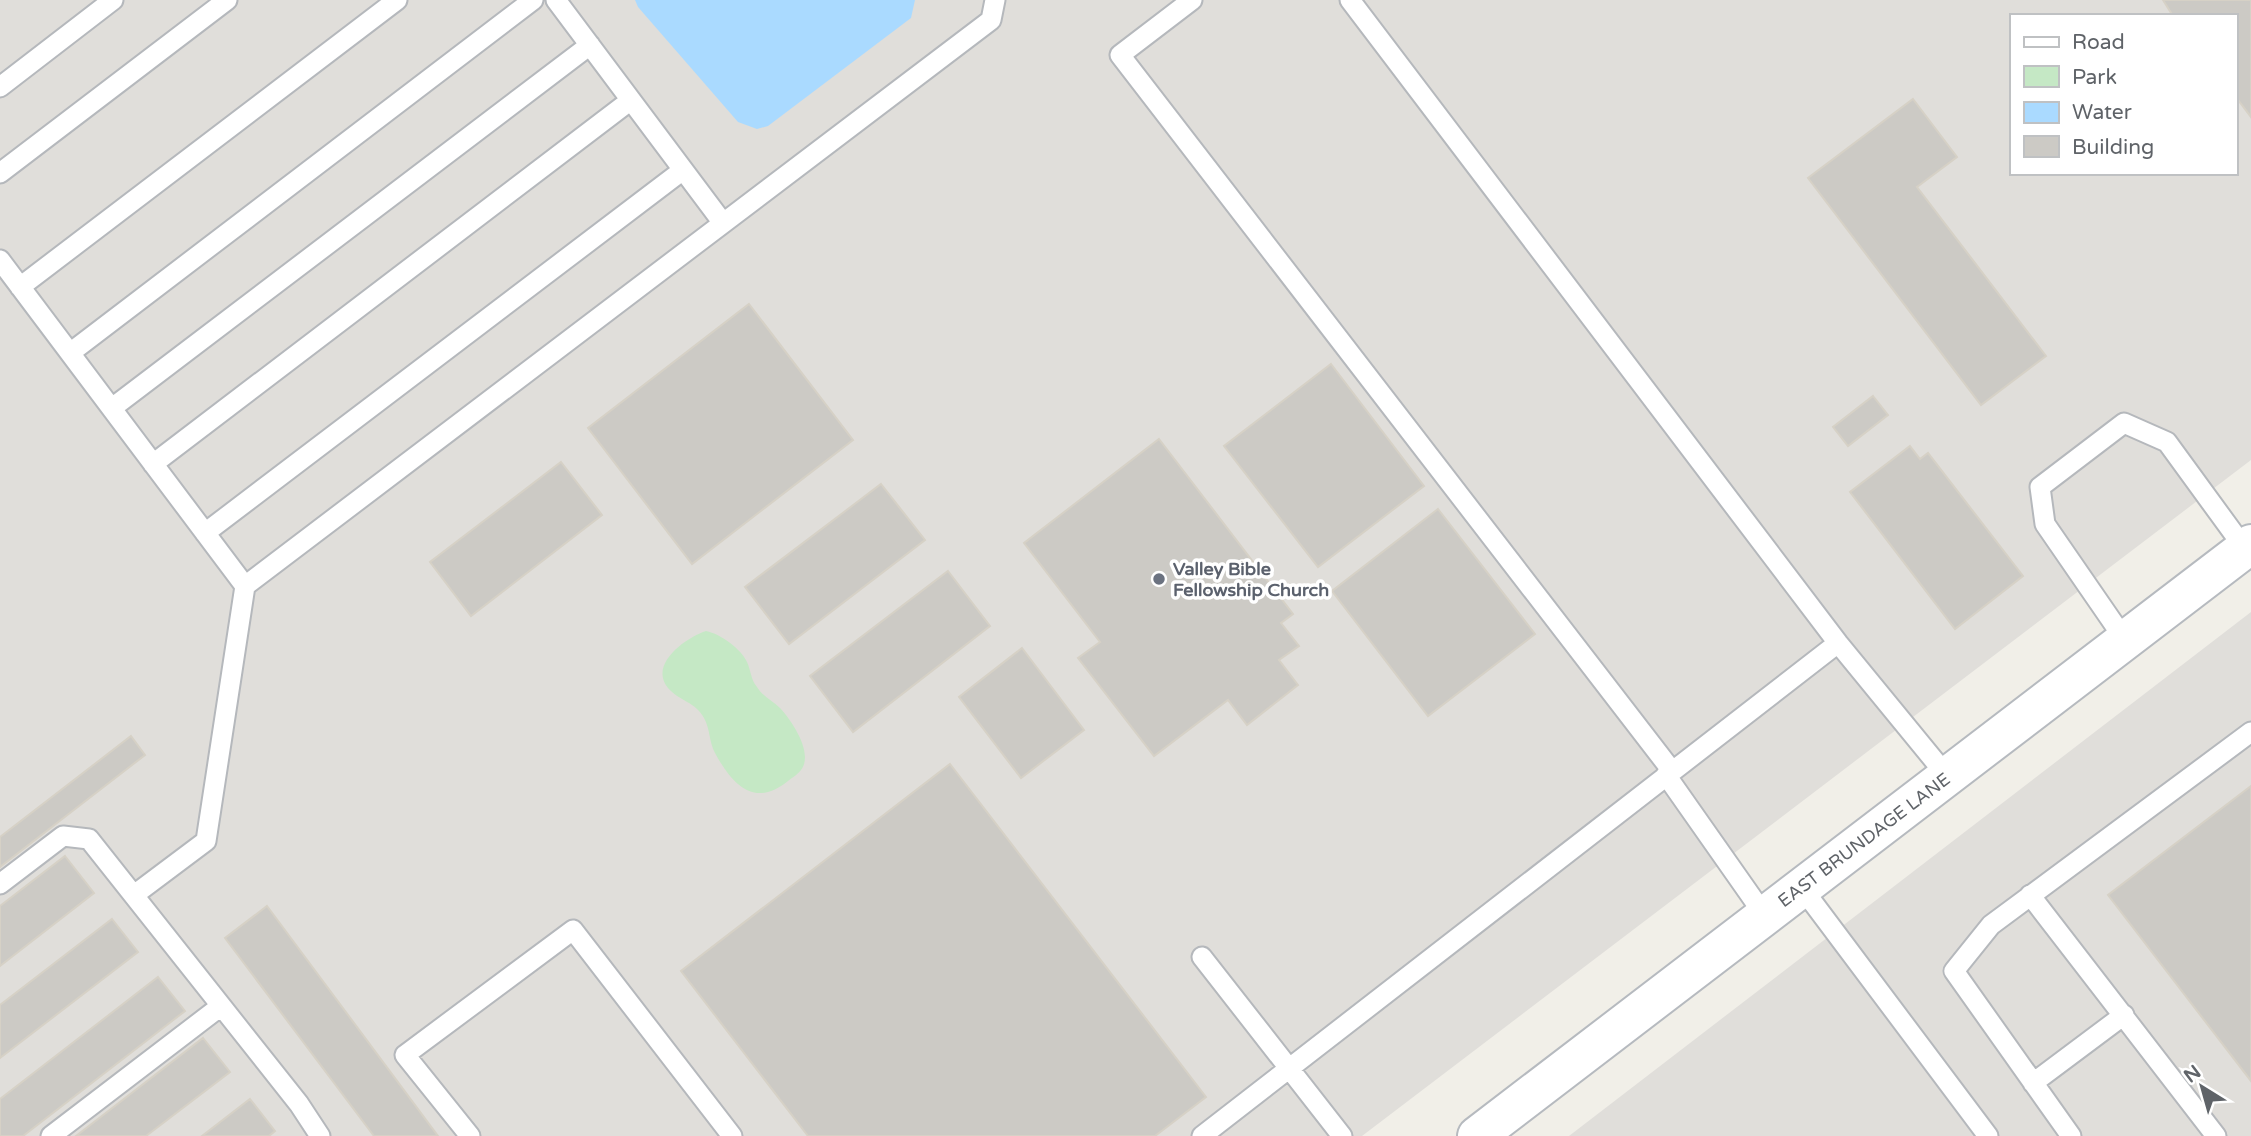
<svg xmlns="http://www.w3.org/2000/svg" width="2251" height="1136" font-family="'Varela Round',sans-serif">
<style>
.industrial{fill:#e0deda;fill-rule:evenodd}
.green{fill:#c5e8c5}
.water{fill:#aadaff}
.building{fill:#cccac5;stroke:#d6d1c6;stroke-width:2}
.lines{fill:none;stroke-linecap:round;stroke-linejoin:round}
.lane-casing{stroke:#b5b8bc;stroke-width:23}
.secondary-casing{stroke:#b6babf;stroke-width:42}
.lane{stroke:#fff;stroke-width:19}
.secondary{stroke:#fff;stroke-width:38}
.worship-dot{fill:#6b7280;stroke:#fff;stroke-width:2.5}
.labels{text-anchor:middle;stroke-width:7;stroke-linejoin:round;paint-order:stroke}
.worship-label{font-size:18px;font-weight:bold;fill:#5b616d;stroke:#fff;text-anchor:start}
.street-label{font-size:18px;fill:#5f6368;stroke:#fff}
</style>
<rect width="100%" height="100%" fill="#f1efe8"/>
<path class="industrial" d="M0 0H2251V460L1362 1136H0ZM2011 16H2235V173H2011Z
M2251 612V1136H1569Z"/>
<path class="green" d="M706 631C721 634 741 649 747 662 751 671 751 680 757 687 763 697 773 701 780 708 792 721 814 753 801 770 798 774 792 778 788 781 755 808 733 786 715 753 709 742 710 728 704 718 696 702 679 701 668 688 648 664 687 637 706 631Z"/>
<path class="water" d="M635 0H915L911 18 768 126 757 129 738 122 638 7Z"/>
<path class="building" d="M2163 0H2251V117L2235 96V16H2173Z
M1913 99 1957 157 1917 187 2046 356 1981 405 1808 178Z
M749 304 853 440 692 564 588 428Z
M1331 364 1424 486 1318 567 1224 446Z
M1873 396 1888 415 1848 446 1833 427Z
M1159 439 1293 614 1281 623 1299 646 1279 660 1298 685 1247 725 1228 700 1154 756 1078 658 1100 642 1024 543Z
M1910 446 1920 459 1928 453 2023 576 1955 629 1850 492Z
M561 462 602 515 471 616 430 562Z
M881 484 925 540 789 644 745 587Z
M1438 509 1535 634 1428 716 1332 591Z
M948 571 990 626 853 732 810 676Z
M1022 648 1084 730 1021 778 959 697Z
M131 736 145 755 0 867V837Z
M950 764 1206 1097 1155 1136H808L681 971Z
M2251 786V1081L2108 895Z
M65 856 94 893 0 966V906Z
M267 906 438 1136H374L225 938Z
M112 919 138 952 0 1058V1005Z
M158 977 185 1011 23 1136H0V1099Z
M203 1038 230 1072 146 1136H76Z
M250 1099 275 1131 269 1136H202Z"/>
<g class="lines">
<g class="lane-casing">
<path id="lane" d="M556 0 723 223
M1192 0 1120 55 1672 771
M1350 0 1838 643 1947 776
M0 87 113 0
M0 173 227 0
M0 260 245 586
M20 287 397 0
M70 353 533 0
M112 408 590 45
M153 464 631 100
M205 533 683 170
M2125 640 2045 524 2040 487 2124 423 2167 442 2245 549
M1666 775 1765 916
M0 884 63 836 89 839 299 1104 320 1136
M1802 888 1988 1136
M134 895 206 841 245 586 991 20 995 0
M2030 895 2216 1136
M1202 957 1342 1136
M2033 1083 2124 1015
M51 1136 221 1006
M470 1136 405 1055 573 930 732 1136
M1202 1136 1838 643
M2071 1136 1954 971 1991 925 2251 732"/>
</g>
<g class="secondary-casing">
<path id="secondary" d="M1477 1136 2251 544"/>
</g>
<use href="#lane" class="lane"/>
<use href="#secondary" class="secondary"/>
</g>
<circle class="worship-dot" cx="1159" cy="579" r="7"/>
<g class="labels">
<g class="worship-label">
<text x="1173" y="575">Valley Bible<tspan x="1173" dy="21">Fellowship Church</tspan></text>
</g>
<g class="street-label">
<text transform="translate(1864 840) rotate(-37)" y="6">EAST BRUNDAGE LANE</text>
</g>
</g>
<rect x="2010" y="14" width="228" height="161" fill="#ffffff" stroke="#bfc1c3" stroke-width="2"/>
<rect x="2024" y="37" width="35" height="10" fill="#ffffff" stroke="#bfc1c3" stroke-width="2"/>
<text x="2072" y="49" font-size="21" fill="#5f6368">Road</text>
<rect x="2024" y="66" width="35" height="21" fill="#c5e8c5" stroke="#bfc1c3" stroke-width="2"/>
<text x="2072" y="84" font-size="21" fill="#5f6368">Park</text>
<rect x="2024" y="102" width="35" height="21" fill="#aadaff" stroke="#bfc1c3" stroke-width="2"/>
<text x="2072" y="119" font-size="21" fill="#5f6368">Water</text>
<rect x="2024" y="136" width="35" height="21" fill="#cccac5" stroke="#bfc1c3" stroke-width="2"/>
<text x="2072" y="154" font-size="21" fill="#5f6368">Building</text>
<g transform="translate(2202 1087) rotate(323)" stroke="#ffffff" stroke-width="5" paint-order="stroke">
<path d="M0-5L12 26L0 18L-12 26Z" fill="#5f6368"/>
<text y="-10" font-size="19" font-weight="bold" text-anchor="middle" fill="#5f6368">N</text>
</g>
</svg>
